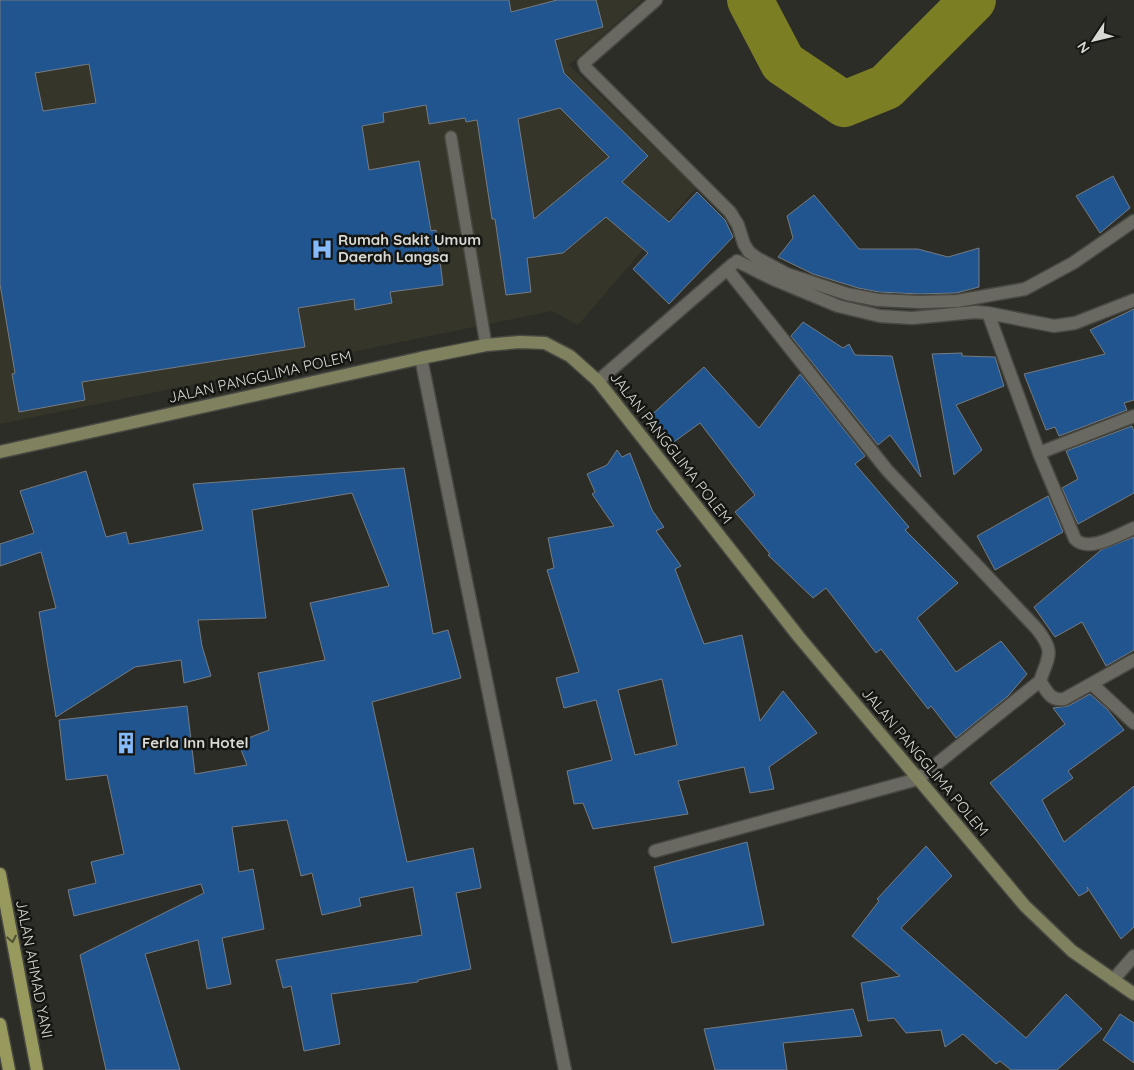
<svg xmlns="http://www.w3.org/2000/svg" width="1134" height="1070" font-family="Quicksand,sans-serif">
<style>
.built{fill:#353629}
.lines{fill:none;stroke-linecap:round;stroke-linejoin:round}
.river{stroke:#7c7e24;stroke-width:46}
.building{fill:#20558f;stroke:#767b82;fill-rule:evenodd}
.lane-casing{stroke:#484842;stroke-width:14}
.street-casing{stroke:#484842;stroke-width:15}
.secondary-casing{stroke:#484842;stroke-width:15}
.primary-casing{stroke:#484842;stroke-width:15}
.lane{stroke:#696962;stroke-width:11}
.street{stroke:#696962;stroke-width:12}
.secondary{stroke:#80815f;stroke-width:12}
.primary{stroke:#97995d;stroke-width:12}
.oneway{stroke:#505034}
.labels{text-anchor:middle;stroke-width:5;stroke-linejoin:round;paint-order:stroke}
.poi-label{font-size:15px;font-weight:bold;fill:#d8d9d4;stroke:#151512;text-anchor:start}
.street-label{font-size:15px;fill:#d8d9d4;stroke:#151512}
</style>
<rect width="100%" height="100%" fill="#2c2d26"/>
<path class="built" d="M0 0H642L569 65 696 188 578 325 552 311 0 424Z"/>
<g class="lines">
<path class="river" d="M750 0 783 63 844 104 886 87 973 0"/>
</g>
<path class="building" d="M0 0H509L511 12 557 0H596L603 27 555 40 564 73 648 156 622 182 669 222 697 192 725 220 733 237 669 304 633 269 648 253 606 217 563 253 527 258 531 292 506 295 495 219H492L477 120 466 122 465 118 429 124 426 105 383 113 384 122 362 126 369 170 419 161 431 231 436 230 443 285 390 292 392 303 355 310 354 299 298 308 305 347 82 382 85 400 19 412 12 374 15 373 0 284ZM89 64 96 103 43 111 35 73ZM560 108 609 157 534 219 518 119Z
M1113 176 1130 208 1100 233 1076 196Z
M814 195 859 249H918L948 257 979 248V287L956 293 919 294 879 292 858 288 813 274 778 257 793 238 787 216Z
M1134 309V400L1124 403 1127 410 1059 436 1055 427 1046 430 1024 374 1105 354 1090 330Z
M803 322 843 348 849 344 855 355 892 356 921 477 890 435 878 445 791 336Z
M962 353V356L995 357 1004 386 956 405 982 450 954 475 932 354Z
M704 367 759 428 800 374 865 456 855 464 909 527 905 530 958 583 917 618 956 672 1001 641 1027 674 1008 696 956 738 931 706 928 709 881 649 876 653 826 588 813 598 768 555 770 554 735 512 755 495 700 423 667 447 647 419Z
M1132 426 1134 432V493L1078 524 1062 488 1078 479 1066 451Z
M617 450 622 457 630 453 652 510 664 527 656 531 681 566 675 569 704 644 742 635 760 721 783 691 817 733 769 767 774 789 750 793 744 767 678 781 688 814 593 829 583 803 574 804 567 771 612 760 596 700 564 708 556 678 579 672 547 570 554 568 548 538 614 526 592 494 595 492 587 474 607 465ZM662 679 677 745 635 755 618 690Z
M404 468 433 634 448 630 461 678 372 702 407 862 473 848 481 888 456 893 471 969 418 980V982L331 994 340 1044 304 1051 291 986 283 988 276 960 422 935 413 887 359 898 361 906 322 915 312 873 301 876 287 820 232 827 239 872 253 869 264 929 222 938 231 984 207 989 198 940 145 954 180 1070H106L80 955 204 893 201 884 74 916 68 890 96 883 91 862 124 854 107 775 66 780 59 720 187 706 195 774 247 765 238 742 269 730 258 673 325 660 310 603 389 586 352 493 252 510 266 618 198 620 202 646 211 676 184 683 181 660 135 667 56 717 39 612 56 608 41 552 0 566V544L34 533 20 491 86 471 106 537 126 532 129 544 203 530 193 484Z
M1048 496 1063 532 995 570 977 536Z
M1134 537V650L1106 666 1082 622 1055 637 1034 607 1101 550Z
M1090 694 1107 709 1124 730 1068 771 1073 778 1042 800 1064 842 1134 786V927L1121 939 1087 887 1088 891 1079 896 1036 840 990 783 1065 724 1053 708 1068 706Z
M747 842 764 925 672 943 654 867Z
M926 846 952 876 901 928 1026 1038 1066 994 1102 1029 1057 1070H1011L1000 1061 996 1064 963 1034 945 1047 941 1030 906 1033 894 1018 868 1021 861 983 900 976 852 936 879 901 877 899Z
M853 1009 862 1036 783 1043 787 1070H715L704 1029Z
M1120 1014 1134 1023V1063L1103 1040Z"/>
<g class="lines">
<g class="lane-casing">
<path id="lane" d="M451 137 486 345"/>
</g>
<g class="street-casing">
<path id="street" d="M656 0 584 63 586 68 730 212 738 225 744 244 749 252 757 258 787 274 847 294 878 300 919 302 957 301 1025 289 1073 263 1134 221
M737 261 773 279 838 306 880 316 912 318 975 312 988 313 1054 326 1075 323 1134 300
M727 269 887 470 1037 629C1055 652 1049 655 1040 681
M988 313 1039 453 1075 539C1088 553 1118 535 1134 528
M421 358 565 1070
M598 381 733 264
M1039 453 1134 416
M1092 684 1134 723
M655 851 918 779 1040 681C1047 691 1050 701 1064 699L1134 660
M1113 980 1134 956"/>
</g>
<g class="secondary-casing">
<path id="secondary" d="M0 452 421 358 486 345 520 342 545 343 570 356 598 381 799 637 1025 906 1072 951 1134 994"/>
</g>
<g class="primary-casing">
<path id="primary" d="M0 874 37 1070
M0 1024 9 1070"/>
</g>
<use href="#lane" class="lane"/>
<use href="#street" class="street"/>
<use href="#secondary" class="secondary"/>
<use href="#primary" class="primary"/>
</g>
<defs><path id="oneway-chevron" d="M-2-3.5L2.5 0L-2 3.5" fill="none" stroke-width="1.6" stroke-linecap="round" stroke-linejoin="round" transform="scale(1.25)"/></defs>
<use class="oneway" href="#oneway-chevron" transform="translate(12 939) rotate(79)"/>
<defs>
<g id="hospital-bare" transform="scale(1.725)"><path d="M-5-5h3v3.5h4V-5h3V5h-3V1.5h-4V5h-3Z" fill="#85bbfb" stroke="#151512" stroke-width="2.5" paint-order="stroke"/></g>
<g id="building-bare" transform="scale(1.725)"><path d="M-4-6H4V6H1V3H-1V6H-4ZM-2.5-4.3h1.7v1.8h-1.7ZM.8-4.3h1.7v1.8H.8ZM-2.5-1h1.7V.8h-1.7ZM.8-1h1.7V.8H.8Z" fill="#85bbfb" stroke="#151512" stroke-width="2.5" paint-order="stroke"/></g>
</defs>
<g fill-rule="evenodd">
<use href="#hospital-bare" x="322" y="249"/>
<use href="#building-bare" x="126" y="743"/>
</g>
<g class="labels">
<g class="poi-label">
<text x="338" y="245">Rumah Sakit Umum<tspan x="338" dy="17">Daerah Langsa</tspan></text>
<text x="142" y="748">Ferla Inn Hotel</text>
</g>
<g class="street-label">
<text transform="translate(260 377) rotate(-13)" y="5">JALAN PANGGLIMA POLEM</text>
<text transform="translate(671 448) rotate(52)" y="5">JALAN PANGGLIMA POLEM</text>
<text transform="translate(925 762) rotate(50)" y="5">JALAN PANGGLIMA POLEM</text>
<text transform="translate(34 969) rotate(79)" y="5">JALAN AHMAD YANI</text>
</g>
</g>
<g transform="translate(1094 40) rotate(235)" stroke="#151512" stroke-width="4" paint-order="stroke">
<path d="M0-4L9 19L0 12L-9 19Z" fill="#d8d9d4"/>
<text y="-8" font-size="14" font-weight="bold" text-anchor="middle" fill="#d8d9d4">N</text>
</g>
</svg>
